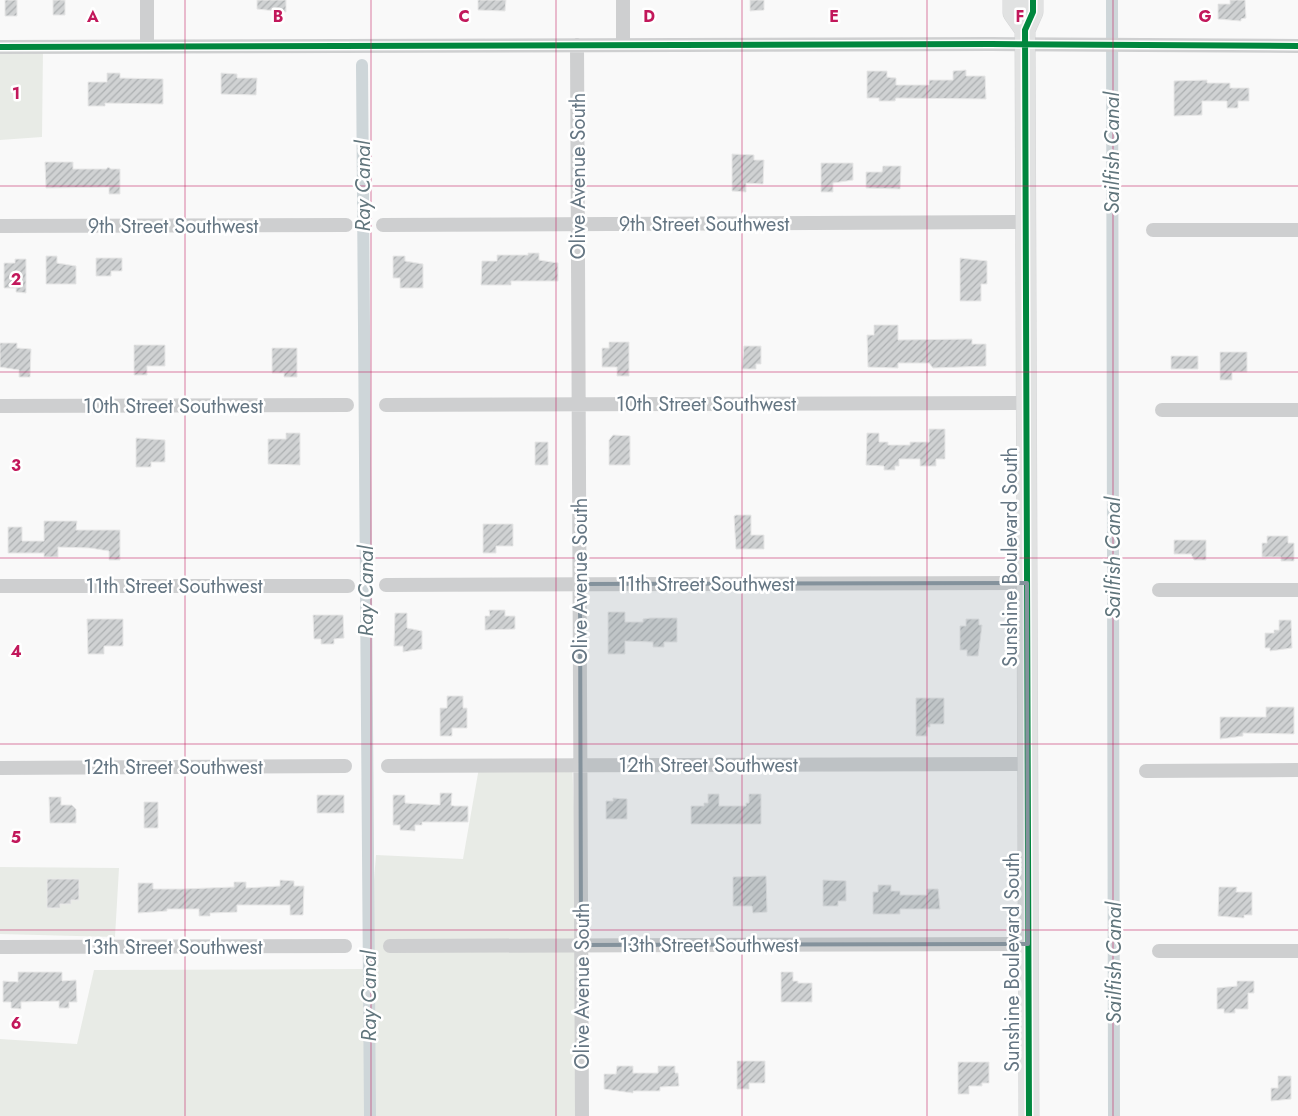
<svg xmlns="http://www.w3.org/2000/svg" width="1298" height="1116" font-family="Jost,sans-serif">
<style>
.grass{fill:#e8ebe6}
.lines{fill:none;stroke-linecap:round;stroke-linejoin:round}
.canal{stroke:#ced6d9;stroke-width:12}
.building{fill:url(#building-hatch);stroke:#e8e8e8}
.secondary-casing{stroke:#d5d6d7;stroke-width:21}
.street{stroke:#cecfd0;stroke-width:14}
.secondary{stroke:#e1e2e2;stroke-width:20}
.cycleway-casing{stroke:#fff;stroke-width:9}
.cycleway{stroke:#00873e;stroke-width:6}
.marked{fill:#84929c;fill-opacity:0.2;stroke:#84929c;stroke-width:4;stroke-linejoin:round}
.grid{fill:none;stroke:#c2185b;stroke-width:1;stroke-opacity:0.55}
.labels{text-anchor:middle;stroke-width:5;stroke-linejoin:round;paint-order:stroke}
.street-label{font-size:20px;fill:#657683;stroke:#fff}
.water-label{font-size:21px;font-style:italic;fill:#60757c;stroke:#fff}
.grid-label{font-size:16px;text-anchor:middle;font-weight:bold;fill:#c2185b;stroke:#fff;stroke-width:5;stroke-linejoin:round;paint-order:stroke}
</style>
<defs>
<pattern id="building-hatch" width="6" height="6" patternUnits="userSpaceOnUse" patternTransform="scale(1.25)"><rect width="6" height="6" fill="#d0d2d3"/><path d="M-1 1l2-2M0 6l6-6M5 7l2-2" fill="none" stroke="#acafb1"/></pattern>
</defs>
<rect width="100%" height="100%" fill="#f9f9f9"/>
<path class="grass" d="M0 48 43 49 42 137 0 140Z
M572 761 587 1116H0V1039L77 1044 94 970 367 969 376 855 463 859 480 762Z
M0 867 119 868 115 937 0 934Z"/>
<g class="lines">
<path class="canal" d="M1112 0 1114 1116
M362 65 370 1116"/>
</g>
<path class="building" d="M5 0H17V16H5Z
M53 0H65V15H53Z
M257 0H286V12L257 9Z
M478 0H506L505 11 478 10Z
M750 0H764V10L750 11Z
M1230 0H1245L1246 18 1241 19V21L1218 19V4H1230Z
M966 70V76H985L986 99 896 98 895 101H879V98H867V71H887V77L896 78V85H929V80H953V71Z
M107 73H120V78L163 79V104L105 103V106H88V82H107Z
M221 73 237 74V78H257L256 95 221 94Z
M1207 80V83H1230V88H1249V101H1238V108H1227V101H1202V115L1174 116V81Z
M732 154 754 155V160H764L763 184 746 183V192L732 191Z
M45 162H73V169H106L108 167 111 169H120V194H109V187L46 188Z
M821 163H853V180L833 183V192H821Z
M883 166H901L900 189 866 188V172H882Z
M528 253H539V260L558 263V281H511V285H481L482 261H497V255H528Z
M46 256H57V263L76 266V284H46Z
M393 256H405V261L423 264V288H400V278H393Z
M96 258H122V271H111V276H96Z
M960 258 987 261V284H981V301H960Z
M15 259H26V293L16 292V288H4V263H15Z
M874 325H898V340L972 339V344H986V366L933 368 929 363H898V368L868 367 867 335H874Z
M609 342H629V376H617V367H602V348H609Z
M0 343H17V348L31 349 30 377H19V370L0 367Z
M134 345H165V366H147V375H134Z
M744 346H761V364H756V369H742Z
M272 348H297V377H284V373H272Z
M1220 352H1247V372H1232V380H1220Z
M1171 356H1198V369H1171Z
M929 429H945V459H936V466H920V459H899V466H895V470H884V466L866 465 867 433H879V442H888V445H910V442H929Z
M286 433H300V465L268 464V439H286Z
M613 435 630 436V465H609V440Z
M136 438 165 440V462H151V467H136Z
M535 442H548V465H535Z
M736 515H751V535H764V549H736L734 516Z
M44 521H77L76 530H120V560H109V551L90 548 58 547V557H44V553H8V527H22V541H44Z
M483 524H513V546H496V553H483Z
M1267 536H1288V543H1294V561H1281V557H1262V543H1267Z
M1174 540H1206V560H1194L1191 554H1174Z
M489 610H505V616H515V629L485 630V616H490Z
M608 612H625V622H643V619L651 618H677V642H664V647H653V642L625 641V654H608Z
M395 613H407V628L422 631V649L403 652V646H394Z
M313 615H343L344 638 334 639V644H321V639H314Z
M87 619H123V646H104V654H88Z
M966 619H979V625H982L978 656H967V650H960V626H966Z
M1279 620H1291L1292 648 1270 651V648H1265V633H1274V630H1279Z
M447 696H463V708H467V728H452V736H440V708H447Z
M916 698H944V724H930V727H927V736H916Z
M1266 707H1294V734L1243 733V736L1220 739V717H1266Z
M440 793H452L451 805 454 806H468V822H422V825H415V831L400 830V825H393V795H405V803L440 805Z
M708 794H719V806H746V803H749V794H761V824H691V806H704V803H708Z
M317 795H344V813H317Z
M49 797H61V805H72L76 809V823H50Z
M613 798 627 799V819H606V801H613Z
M144 802H158V828H144Z
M766 876 767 912 753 913 752 906H733V877Z
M47 879H79V900H71V904H60V908H47Z
M280 880 294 881V886H304L303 915H290V905H237V912L210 913V916H199V909H167V911L138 913V883H153V889H184L234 887V882H246V888L280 886Z
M823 880 846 881V901H838V906H823Z
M878 885H891V891H900V895H927V889H938L940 909H900V914H873V892H878Z
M1219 887H1237L1236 892H1252V915H1244V918L1218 916Z
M18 972H62V981L76 980 77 1002H69V1008H59V1001L21 1002V1009L11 1008V1002H3V981L18 982Z
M781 972H793V981H798V983H812V1002H781Z
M1237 981H1254V993H1248V1009H1235V1013H1224V1009H1217V988L1237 986Z
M737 1061H765V1083H749V1089H737Z
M958 1062H989V1083H982V1086H969V1094H958Z
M617 1066H633V1073H658V1066H675V1073H678L679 1086 660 1087V1091H633V1093L604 1089V1074H616Z
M1278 1076H1291V1099L1271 1101V1088H1278Z"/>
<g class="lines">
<g class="secondary-casing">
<path id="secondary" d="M1013 0V13L1025 30
M1029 1116 1025 30 1033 12V0"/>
</g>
<path class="street" d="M147 0V46
M623 0V45
M577 45 582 1116
M0 47 991 44 1298 46
M383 225 1025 222
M0 226 346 225
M1153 230H1298
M386 405 1025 403
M0 406 347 405
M1162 410H1298
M386 585 1027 583
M0 586H348
M1159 590H1298
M388 766 1027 764
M0 768 345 766
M1146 771 1298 770
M390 946 1028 944
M0 947 345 946
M1159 951H1298"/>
<use href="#secondary" class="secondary"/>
<g class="cycleway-casing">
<path id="cycleway" d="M0 47 991 44 1298 46
M1029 1116 1025 30 1033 12V0"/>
</g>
<use href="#cycleway" class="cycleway"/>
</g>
<path class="marked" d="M1027 583 1028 944 581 945 580 584Z"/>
<path class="grid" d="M185 0V1116M371 0V1116M556 0V1116M742 0V1116M927 0V1116M1113 0V1116M0 186H1298M0 372H1298M0 558H1298M0 744H1298M0 930H1298"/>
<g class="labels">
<g class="street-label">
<text transform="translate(578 176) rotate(-90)" y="7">Olive Avenue South</text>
<text x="704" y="231">9th Street Southwest</text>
<text x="173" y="233">9th Street Southwest</text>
<text x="706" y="411">10th Street Southwest</text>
<text x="173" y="413">10th Street Southwest</text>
<text transform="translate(1010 557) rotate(-90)" y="7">Sunshine Boulevard South</text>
<text transform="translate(580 581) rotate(-90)" y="7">Olive Avenue South</text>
<text x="706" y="591">11th Street Southwest</text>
<text x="174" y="593">11th Street Southwest</text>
<text x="708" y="772">12th Street Southwest</text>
<text x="173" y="774">12th Street Southwest</text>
<text x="709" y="952">13th Street Southwest</text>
<text x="173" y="954">13th Street Southwest</text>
<text transform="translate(1012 962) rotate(-90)" y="7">Sunshine Boulevard South</text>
<text transform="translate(582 986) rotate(-90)" y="7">Olive Avenue South</text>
</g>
<g class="water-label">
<text transform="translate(1112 153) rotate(-90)" y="7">Sailfish Canal</text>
<text transform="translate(363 186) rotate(-90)" y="7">Ray Canal</text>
<text transform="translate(1113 558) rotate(-90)" y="7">Sailfish Canal</text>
<text transform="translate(366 591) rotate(-90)" y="7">Ray Canal</text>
<text transform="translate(1114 963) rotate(-90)" y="7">Sailfish Canal</text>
<text transform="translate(369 996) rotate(-90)" y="7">Ray Canal</text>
</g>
</g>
<g class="grid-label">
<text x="93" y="22">A</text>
<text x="278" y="22">B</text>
<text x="464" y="22">C</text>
<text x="649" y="22">D</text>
<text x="834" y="22">E</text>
<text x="1020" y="22">F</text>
<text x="1205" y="22">G</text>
<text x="16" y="99">1</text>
<text x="16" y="285">2</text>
<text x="16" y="471">3</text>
<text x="16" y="657">4</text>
<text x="16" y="843">5</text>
<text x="16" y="1029">6</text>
</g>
</svg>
